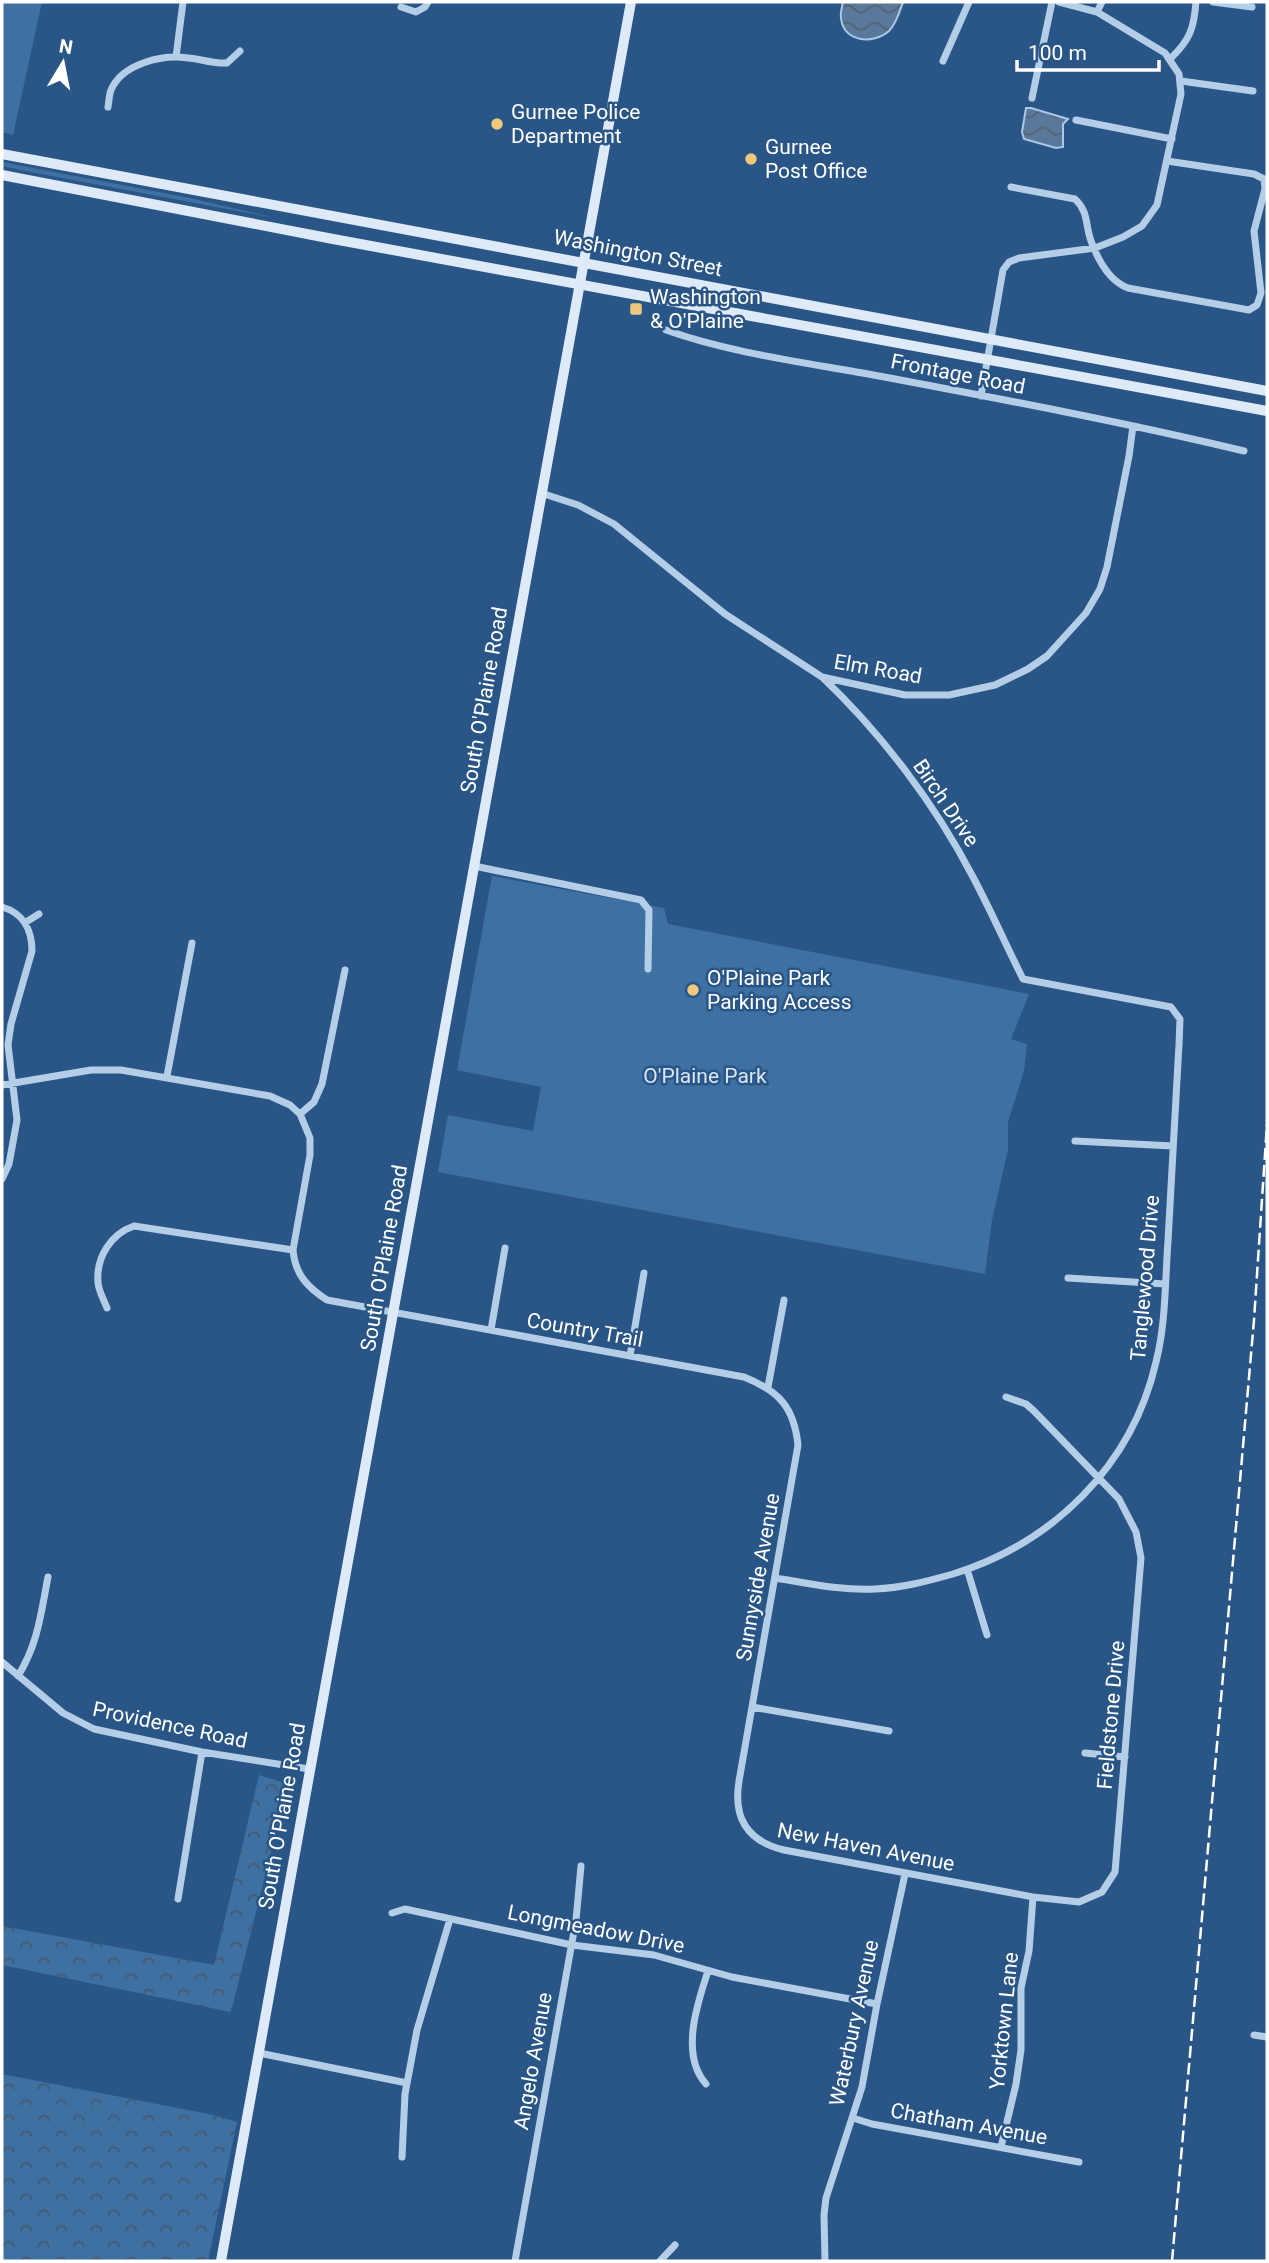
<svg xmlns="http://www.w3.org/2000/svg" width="1269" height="2263" font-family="Roboto,sans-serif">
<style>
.green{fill:#3e70a2}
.forest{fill:url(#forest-crowns)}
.water{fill:url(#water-waves);stroke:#aac9e8;stroke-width:2}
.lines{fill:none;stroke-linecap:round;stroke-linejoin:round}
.street{stroke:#b5cee8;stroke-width:7}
.secondary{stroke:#deeaf7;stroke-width:10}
.rail{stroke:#fff;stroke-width:2.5;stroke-dasharray:12 5;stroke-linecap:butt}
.poi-dot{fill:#eec87c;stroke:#295686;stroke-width:2.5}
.labels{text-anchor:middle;stroke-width:5;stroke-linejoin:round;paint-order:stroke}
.poi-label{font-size:21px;fill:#fff;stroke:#295686;text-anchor:start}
.street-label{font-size:21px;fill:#fff;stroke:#295686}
.park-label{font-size:21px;fill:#d8e7f6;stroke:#295686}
</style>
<defs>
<pattern id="forest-crowns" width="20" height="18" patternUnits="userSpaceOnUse" patternTransform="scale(1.75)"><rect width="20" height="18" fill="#3e70a2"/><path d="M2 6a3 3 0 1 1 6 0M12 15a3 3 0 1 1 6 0" fill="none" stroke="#465a6e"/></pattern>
<pattern id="water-waves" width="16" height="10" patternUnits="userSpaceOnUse" patternTransform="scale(1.75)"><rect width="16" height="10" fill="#5a799a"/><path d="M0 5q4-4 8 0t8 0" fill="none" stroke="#536273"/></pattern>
</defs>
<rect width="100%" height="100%" fill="#295686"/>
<path class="green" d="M2 2H42L13 135 2 132Z
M2 162 190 198 280 219 25 171 2 166Z
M492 876 664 908 668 924 1029 994 1011 1039 1027 1044 1024 1071 1008 1122V1150L992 1220 985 1274 438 1172 448 1115 533 1131 541 1087 457 1070Z"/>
<path class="forest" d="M259 1775 288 1784 231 2012 2 1965V1926L214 1965Z
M2 2074 214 2115 237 2122 208 2261H2Z"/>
<path class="water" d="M843 2H903C900 11 896 24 889 31 873 45 843 42 841 18 840 13 842 7 843 2Z
M1026 108H1031L1068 119 1063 124V147L1056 148 1024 139 1022 132Z"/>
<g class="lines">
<path class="street" d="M1213 2 1252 7
M401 7 416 12 425 7 428 2
M1097 12 1102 2
M176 57 183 2
M1171 58C1190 40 1194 28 1196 2
M943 61 969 2
M1181 81 1253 91
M1032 98 1052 2
M108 107C109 102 109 95 111 90 122 64 162 54 188 58 201 59 214 64 227 63L240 51
M1076 120 1172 139
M1011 187 1075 199C1089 212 1085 225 1091 241 1098 260 1109 281 1128 288L1249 310 1257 305 1261 293 1254 231 1265 189 1264 179 1254 174 1167 161
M666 330C733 354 810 363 879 376 1001 399 1123 422 1244 451
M981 396 1003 270 1009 262 1019 258 1095 248 1123 237 1142 226 1157 205 1181 94 1179 74 1165 53 1097 12 1059 2
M541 493 578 505 614 524 725 614 822 677 905 695H949L995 685 1028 669 1047 656 1086 613 1100 589 1107 567 1129 456 1133 426
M474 866 641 900 649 910 648 969
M2 907C23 913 32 930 32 951L11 1024 8 1045 17 1120 9 1164 2 1179
M26 922 39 914
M167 1076 192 943
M2 1085 91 1070H121L270 1096 290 1105 300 1114 310 1138V1155L293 1250C295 1274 307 1287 327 1300L744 1377C779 1391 794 1407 798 1445L739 1781C733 1818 747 1841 784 1850L1033 1897 1079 1902 1102 1892 1115 1872 1141 1558 1136 1532 1119 1499 1034 1411 1026 1404 1006 1397
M300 1114 314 1102 322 1084 345 970
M1075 1141 1173 1146
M1068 1278 1165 1284
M107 1308C104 1300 98 1290 98 1282 96 1257 111 1234 134 1226L293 1250
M491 1330 505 1248
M630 1356 644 1273
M768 1387 784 1300
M967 1569 987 1635
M775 1578C808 1583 841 1591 875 1589 902 1588 928 1581 953 1574 1053 1543 1132 1466 1156 1362 1166 1323 1165 1281 1168 1241 1172 1175 1175 1110 1179 1045L1180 1019 1171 1007 1023 979C1006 945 991 911 973 877 935 804 882 734 822 677
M2 1662 63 1713 94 1729 202 1752 309 1769
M18 1676C38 1644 41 1613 48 1577
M752 1707 889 1731
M1085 1753 1125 1757
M178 1899 202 1752
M392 1913 405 1909 572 1945 654 1955 732 1977 877 2004
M1254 2035 1267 2037
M259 2053 407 2083
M706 2084C680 2055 697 2004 708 1971
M853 2118 872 2124 1079 2162
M1001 2147 1016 2084 1021 2050V1988L1029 1951 1033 1897
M402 2157 405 2094 417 2030 450 1919
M515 2261 576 1920 581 1866
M660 2261 675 2245
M825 2261 824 2215 826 2198 862 2087 877 2004 905 1874"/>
<path class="secondary" d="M2 154 1267 391
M2 175 333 239 1267 411
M221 2261 631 2"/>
<path class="rail" d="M1172 2261 1254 1320 1267 1124"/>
</g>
<g class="poi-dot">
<circle cx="497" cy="124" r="7"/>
<circle cx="751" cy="159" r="7"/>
<rect x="629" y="302" width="14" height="14" rx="3.5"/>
<circle cx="693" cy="990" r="7"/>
</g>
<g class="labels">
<g class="poi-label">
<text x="511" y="119">Gurnee Police<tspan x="511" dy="24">Department</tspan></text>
<text x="765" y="154">Gurnee<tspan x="765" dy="24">Post Office</tspan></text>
<text x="650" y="304">Washington<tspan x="650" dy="24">&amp; O'Plaine</tspan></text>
<text x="707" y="985">O'Plaine Park<tspan x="707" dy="24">Parking Access</tspan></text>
</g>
<g class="street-label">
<text transform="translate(638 253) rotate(11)" y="7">Washington Street</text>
<text transform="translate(958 374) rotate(11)" y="7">Frontage Road</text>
<text transform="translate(878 669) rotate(10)" y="7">Elm Road</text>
<text transform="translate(484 700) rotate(-80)" y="7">South O'Plaine Road</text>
<text transform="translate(946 803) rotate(56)" y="7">Birch Drive</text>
<text transform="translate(384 1258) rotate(-80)" y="7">South O'Plaine Road</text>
<text transform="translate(1145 1278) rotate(-85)" y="7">Tanglewood Drive</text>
<text transform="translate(585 1330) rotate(10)" y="7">Country Trail</text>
<text transform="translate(758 1577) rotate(-80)" y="7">Sunnyside Avenue</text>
<text transform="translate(1111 1715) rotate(-85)" y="7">Fieldstone Drive</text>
<text transform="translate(170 1725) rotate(12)" y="7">Providence Road</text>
<text transform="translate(282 1816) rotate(-80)" y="7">South O'Plaine Road</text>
<text transform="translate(866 1847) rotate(11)" y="7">New Haven Avenue</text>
<text transform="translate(596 1929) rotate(11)" y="7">Longmeadow Drive</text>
<text transform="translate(1004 2021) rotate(-84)" y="7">Yorktown Lane</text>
<text transform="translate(854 2023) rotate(-78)" y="7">Waterbury Avenue</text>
<text transform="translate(533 2061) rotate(-80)" y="7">Angelo Avenue</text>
<text transform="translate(969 2124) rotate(10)" y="7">Chatham Avenue</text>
</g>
<g class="park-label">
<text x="705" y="1083">O'Plaine Park</text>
</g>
</g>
<rect width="1269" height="2263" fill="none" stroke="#ffffff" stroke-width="7"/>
<g transform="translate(63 63) rotate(10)" stroke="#295686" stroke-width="5" paint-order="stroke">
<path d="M0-5L12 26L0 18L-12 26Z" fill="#ffffff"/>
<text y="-10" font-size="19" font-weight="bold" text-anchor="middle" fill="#ffffff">N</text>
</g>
<path d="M1017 60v10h142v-10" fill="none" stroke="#ffffff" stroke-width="3.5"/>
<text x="1028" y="60" font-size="21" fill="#ffffff" stroke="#295686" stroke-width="5" paint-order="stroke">100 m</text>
</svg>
